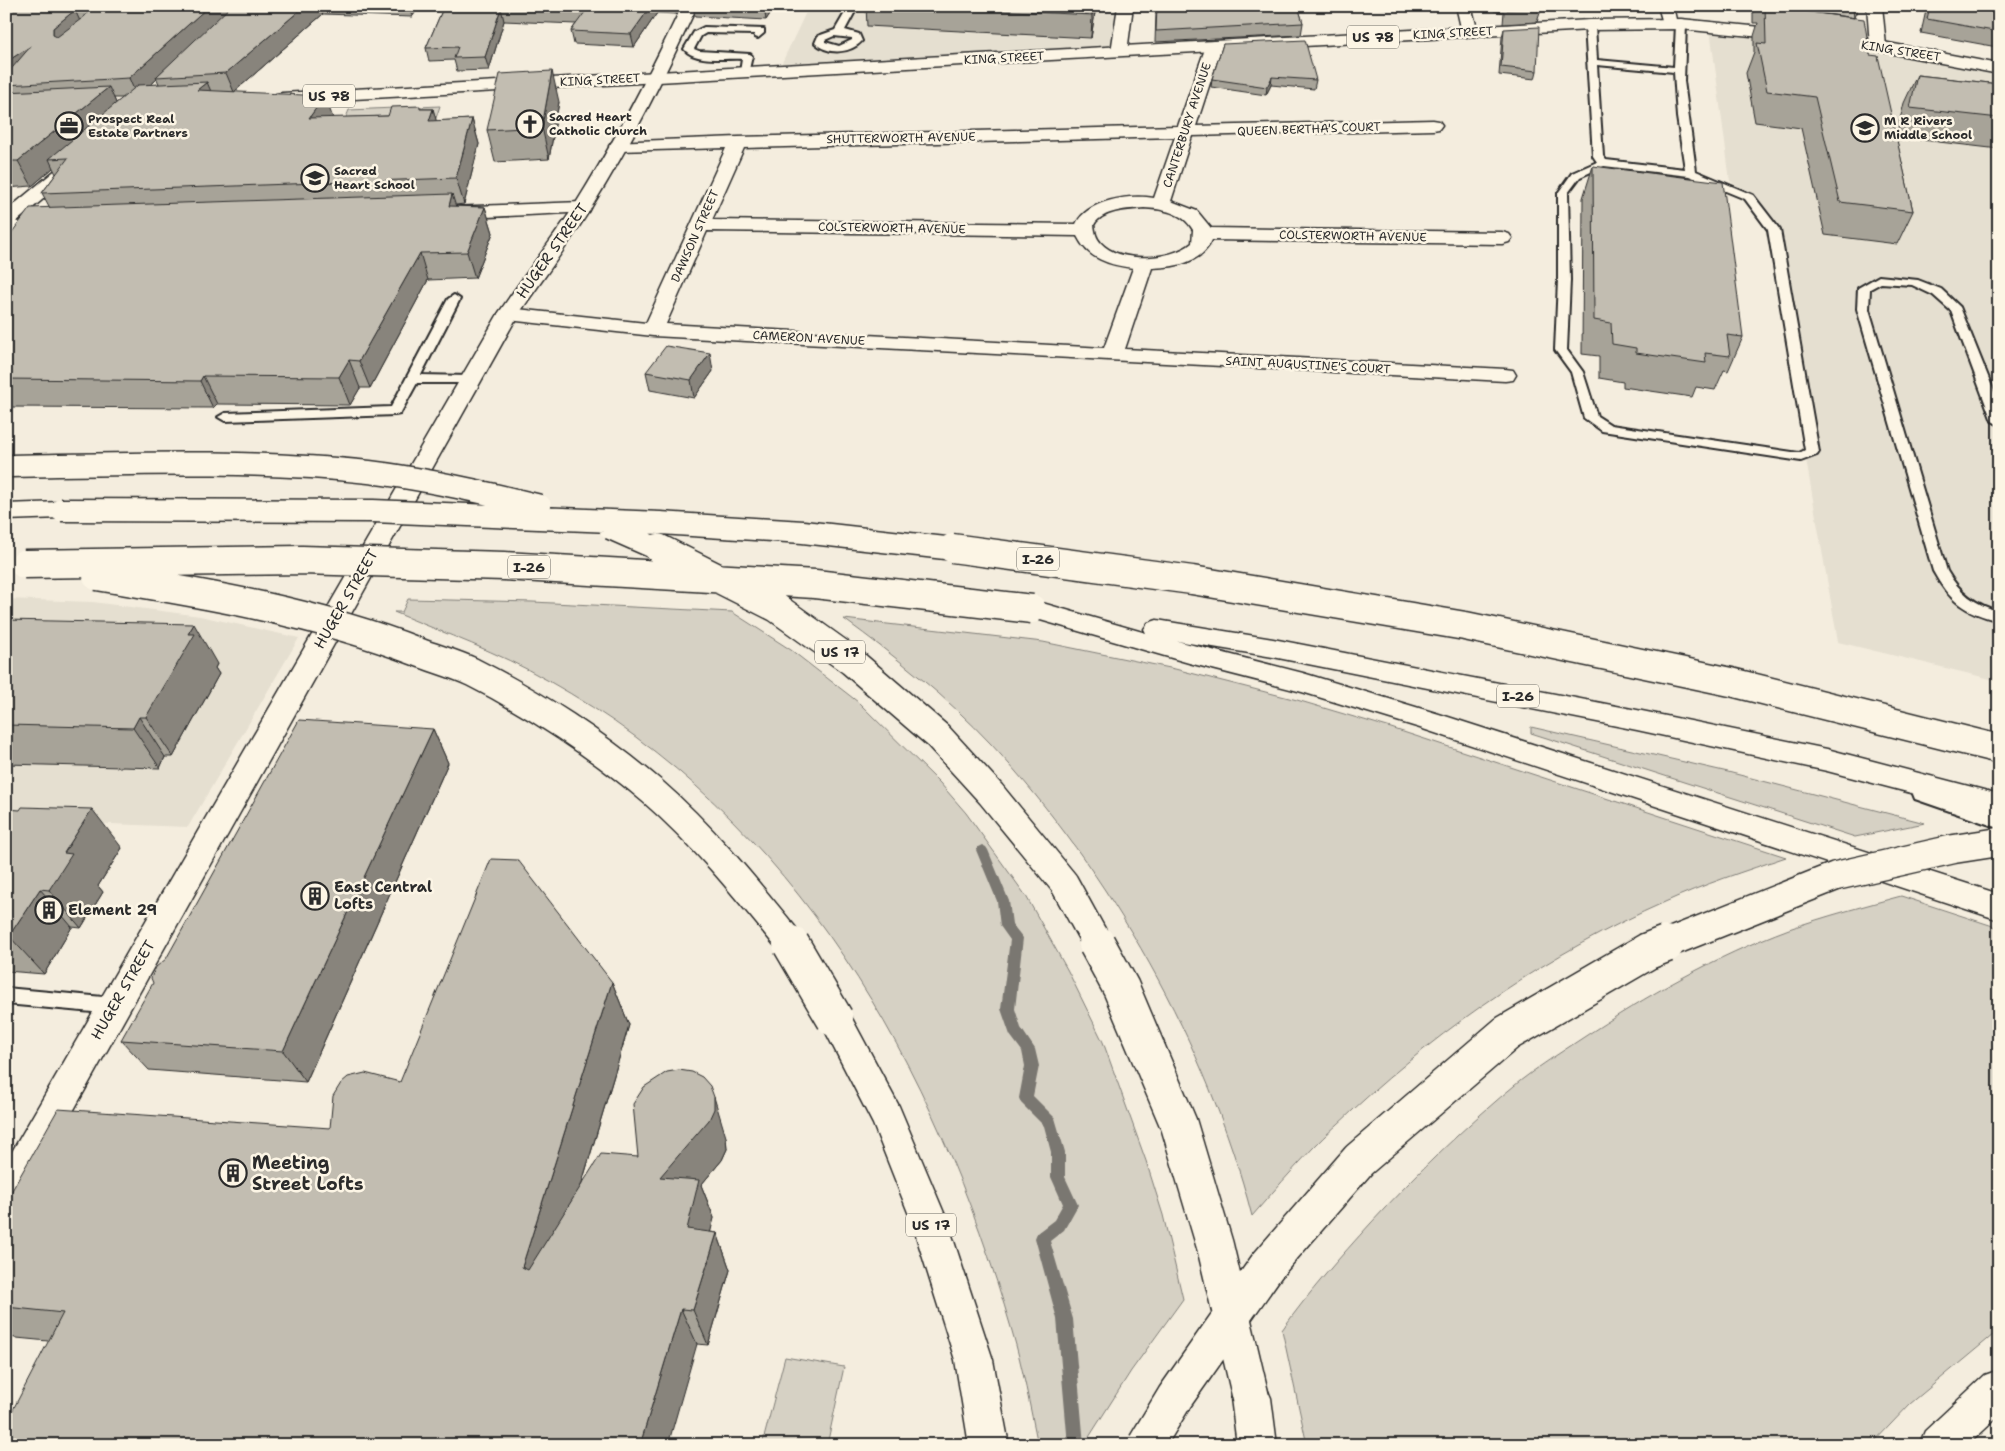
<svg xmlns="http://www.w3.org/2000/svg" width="2005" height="1451" font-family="'Shantell Sans',sans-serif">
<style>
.built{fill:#e5dfd0}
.green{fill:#d6d1c4;stroke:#807e78}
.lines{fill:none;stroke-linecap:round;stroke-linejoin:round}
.stream{fill:#7a7771;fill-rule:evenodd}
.lane-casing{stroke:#2b2b2b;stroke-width:4}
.street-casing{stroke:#2b2b2b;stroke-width:3}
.secondary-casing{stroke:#2b2b2b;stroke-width:3}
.primary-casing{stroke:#2b2b2b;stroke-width:3}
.highway-casing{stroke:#2b2b2b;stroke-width:3}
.lane{fill:#fcf5e5;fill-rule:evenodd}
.street{fill:#fcf5e5;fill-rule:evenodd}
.secondary{fill:#fcf5e5;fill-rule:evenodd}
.primary{fill:#fcf5e5;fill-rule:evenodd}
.highway{fill:#fcf5e5;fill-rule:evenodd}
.highway-bridge-far2-casing{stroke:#2b2b2b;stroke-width:25;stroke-linecap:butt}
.highway-bridge-far1-casing{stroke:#2b2b2b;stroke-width:31;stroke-linecap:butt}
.highway-bridge-casing{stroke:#2b2b2b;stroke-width:39;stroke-linecap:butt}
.highway-bridge-far2{stroke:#fcf5e5;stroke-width:22}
.highway-bridge-far1{stroke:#fcf5e5;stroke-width:28}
.highway-bridge{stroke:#fcf5e5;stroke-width:36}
.wall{fill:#a7a398;stroke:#2b2b2b;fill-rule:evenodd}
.shaded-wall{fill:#88847c;stroke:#2b2b2b}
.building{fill:#c2bdb1;stroke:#2b2b2b}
.labels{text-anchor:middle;stroke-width:5;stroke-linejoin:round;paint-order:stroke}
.far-street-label{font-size:12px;fill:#2b2b2b;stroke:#fcf5e5}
.far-poi-label{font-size:12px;font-weight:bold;fill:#2b2b2b;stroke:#fcf5e5;text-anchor:start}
.shield{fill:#fcf5e5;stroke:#6a6863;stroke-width:1}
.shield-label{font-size:14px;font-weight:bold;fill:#2b2b2b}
.street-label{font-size:15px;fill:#2b2b2b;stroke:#fcf5e5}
.poi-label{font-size:15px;font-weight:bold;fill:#2b2b2b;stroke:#fcf5e5;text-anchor:start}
.near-poi-label{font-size:18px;font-weight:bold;fill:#2b2b2b;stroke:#fcf5e5;text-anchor:start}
</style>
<rect width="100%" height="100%" fill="#f4edde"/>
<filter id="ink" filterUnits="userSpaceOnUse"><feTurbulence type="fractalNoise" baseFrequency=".02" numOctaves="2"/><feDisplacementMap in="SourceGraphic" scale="10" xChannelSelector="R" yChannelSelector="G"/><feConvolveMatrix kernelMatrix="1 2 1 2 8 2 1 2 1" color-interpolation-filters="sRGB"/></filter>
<g filter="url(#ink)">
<path class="built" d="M809 6H1124L1119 52 778 71Z
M1710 29 1864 49 1999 74V681L1838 642 1761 203 1730 181Z
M6 599 93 602 138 608 200 616 299 638 188 827 6 820Z"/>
<path class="green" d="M440 106 432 130 339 135 349 110Z
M408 599 533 602 732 612 791 650 858 702 940 783 966 813 1026 896 1068 971 1103 1042 1146 1161 1163 1215 1183 1299 1131 1371 1084 1445H1038C1030 1407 1023 1368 1012 1331 934 1063 797 819 547 680 498 652 446 634 394 612H402Z
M844 619 1043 642 1175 669 1297 700 1391 728 1786 857C1745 871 1704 884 1665 902 1551 952 1445 1025 1354 1109 1341 1122 1326 1134 1313 1148 1292 1170 1272 1193 1252 1216 1208 1045 1110 872 991 744 947 697 896 657 844 619Z
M1531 727 1728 772 1925 823 1855 837 1531 733Z
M1901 896 1999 928V1330L1910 1404 1871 1445H1307L1282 1330C1309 1292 1340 1257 1371 1223 1418 1172 1467 1124 1520 1081 1539 1066 1560 1053 1581 1039 1646 996 1716 956 1789 929 1826 916 1864 906 1901 896Z
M785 1357 844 1367 827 1445H762Z"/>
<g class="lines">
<path class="stream" d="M982 845 986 847 988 850 1009 901 1012 924 1023 938 1015 1009 1021 1028 1035 1049 1039 1066 1033 1096 1055 1118 1065 1152V1177L1078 1205 1064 1230 1050 1241 1073 1319 1084 1445H1068L1057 1319 1035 1238 1037 1233 1054 1220 1063 1204 1051 1177V1152L1044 1126 1021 1103 1019 1098 1025 1066 1022 1051 1010 1035 1001 1009 1010 940 1000 926 997 901 976 850 978 847Z"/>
<g class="lane-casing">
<path id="lane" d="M849 6H858L845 30 859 34 862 41C850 54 828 55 815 43L818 36 835 30ZM834 36 852 38V40L839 46 825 42V40Z
M1681 21 1686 24 1684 81 1696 171 1753 195 1780 230 1819 452 1817 455 1801 461 1602 431 1584 418 1571 372 1555 350 1558 280V193L1572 173 1597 162 1593 156 1585 25 1590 22 1595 25 1597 60 1674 67 1676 24ZM1597 65 1674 72 1677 117 1685 169 1606 160 1603 156ZM1604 166 1689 176 1745 199 1768 230 1805 450 1799 453 1611 425 1597 416 1583 372 1567 350 1570 280 1568 193 1580 177Z
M704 27 764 29V33L758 38 755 37 754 34 706 33 701 36 694 49 699 51 750 54 752 56 748 74H742L740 72 742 59C726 58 695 63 684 49L694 32Z
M1879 276 1918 280 1941 289 1960 307 1999 404V425L1992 421 1951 311 1933 295 1912 285 1881 283 1870 289 1869 309 1947 571C1959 592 1975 605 1999 611V621C1964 612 1950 602 1933 571L1857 309 1858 288Z
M454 295 460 299 421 375 470 376 476 380 474 383H417L400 414 395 415 225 421 218 417 225 413 391 407 448 299Z
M1921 787 1999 814V828L1915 799 1913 794 1915 789Z
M6 988 114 998 121 1000 124 1006 121 1012 114 1014 6 1004Z"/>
</g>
<g class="street-casing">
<path id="street" d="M1456 6H1471L1478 32 1475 35H1465L1462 32Z
M1658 6H1673L1677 24 1674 27H1664Z
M1867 6H1882L1886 46 1884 49H1872L1870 46Z
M1214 41 1220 43 1222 46 1196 126 1433 120 1439 121 1442 125 1439 129 1433 130 1192 136 1171 201 1197 211 1211 228 1502 232 1509 234 1512 238 1509 242 1502 244 1212 240C1202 263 1175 267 1152 268L1125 349 1505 369 1513 370 1516 375 1513 380 1505 381 653 336 508 320 501 318 498 314 501 310 508 308 646 323 726 148 618 151 612 150 609 146 612 142 738 137 1178 126 1206 46 1208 43ZM1175 137 1154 198C1129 194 1088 200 1076 224L712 220 744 148ZM1144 208C1162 209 1183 212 1193 230L1192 243C1172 260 1120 264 1101 243 1096 238 1095 232 1094 225 1102 210 1129 209 1144 208ZM707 231 1077 236C1088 259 1109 265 1133 268L1104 348 666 324Z
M76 157 82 158 85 162 82 166 16 222 53 220 60 222 62 226 60 230 6 234V211L70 158Z
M582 202 589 204 591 208 589 212 448 219 441 217 439 213 441 209 448 207Z"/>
</g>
<g class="secondary-casing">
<path id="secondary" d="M682 6H697C665 75 632 143 591 208 568 245 543 279 518 315L19 1208 6 1213V1162L498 314C522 278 549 244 573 208 614 143 649 75 682 6Z
M1118 6H1133L1127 52 1125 55H1113L1111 52Z"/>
</g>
<g class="primary-casing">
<path id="primary" d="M1681 19 1792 30 1797 32 1800 35 1797 38 1792 40 1681 29 1590 30 282 103 276 102 274 98 276 94 282 93 1590 20Z
M1832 35 1878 41 1999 64V74L1878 51 1826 43 1824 40 1826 37Z"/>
</g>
<g class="highway-casing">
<path id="highway" d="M61 502 69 505 73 510 69 515 61 518 6 520V504Z
M1032 600 1146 633 1144 629 1148 623 1157 620 1273 639 1637 710 1827 749 1999 794V816L1827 771 1637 730 1273 657 1177 641 1303 673 1439 714 1999 894V920L1420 728 1302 692 1189 663 1023 615 1019 609 1023 603Z
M835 1005 847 1009 899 1106 947 1220 993 1360 1009 1445H969L955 1360 911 1220 873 1124 819 1019 823 1009Z
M1999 1370V1416L1968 1445H1919L1925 1431 1985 1375Z
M1251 1378 1265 1384 1271 1398 1277 1445H1237L1231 1398 1237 1384Z"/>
</g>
<use href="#lane" class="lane"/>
<use href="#street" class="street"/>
<use href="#secondary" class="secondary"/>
<use href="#primary" class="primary"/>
<use href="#highway" class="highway"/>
<g class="highway-bridge-far2-casing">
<path id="highway-bridge-far2" d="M6 466C127 464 249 459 369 472 427 479 484 492 540 506
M61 510 373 511 660 523 803 532 963 550
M610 528 660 550"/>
</g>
<g class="highway-bridge-far1-casing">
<path id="highway-bridge-far1" d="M658 548 777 608 851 661 938 736 991 794 1064 883 1098 945
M952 548 1192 580 1465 626 1731 682 1999 749
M24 564 302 560 504 566 815 584 1032 609
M97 576C206 594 315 612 418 652 436 659 455 664 472 672 534 703 599 746 652 791 705 837 748 891 792 945
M1663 945 1836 876 1954 849 1999 842"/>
</g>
<g class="highway-bridge-casing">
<path id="highway-bridge" d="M791 944 835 1019
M1097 944 1121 988 1179 1125 1215 1246 1251 1398
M1146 1445 1175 1397 1267 1266 1359 1160 1507 1033 1648 951 1666 944"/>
</g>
<use href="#highway-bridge-far2" class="highway-bridge-far2"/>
<use href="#highway-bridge-far1" class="highway-bridge-far1"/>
<use href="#highway-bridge" class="highway-bridge"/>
</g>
<path class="wall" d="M6 6H420L412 17 323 14 234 92 333 118 388 116 421 109H433L436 121 472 119 479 144 464 204 456 205V206L485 207 493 233 475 278 428 280 370 388H360L350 405 217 404 213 408 6 407V235H10L50 208 42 193 56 174 53 168 32 186 7 188 6 189ZM157 79 159 84 151 85ZM114 98H123L116 103Z
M444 6H681L676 14 657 13 634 47 574 44 571 31 576 24 504 21 489 70 457 71 454 60 429 61 426 48Z
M693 6H775L766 20 695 16Z
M866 6H1096L1091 38 867 26Z
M1153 6H1298L1303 23 1301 35 1155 42 1156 13 1152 12Z
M1353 6H1386V8Z
M1494 6H1559L1558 11 1541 10 1537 22 1503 24 1504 12 1494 11Z
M1563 6H1595L1594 9Z
M1753 6H1857L1858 9 1854 17 1870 55 1896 136 1904 103 1917 75 1999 84V149L1896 137 1913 211 1897 244 1825 235 1801 128 1755 122 1746 73 1754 52V36L1758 23H1753Z
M1927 6H1999V52H1997V47L1921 33Z
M1504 29 1537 71 1535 79 1499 75 1502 37Z
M1223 44 1316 80 1314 89 1271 85 1266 95 1211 87 1212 79Z
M559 102 549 159 495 162 487 130Z
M1593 166 1743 337 1728 371 1724 370 1715 390 1696 387 1692 397 1623 387V382L1599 378V356L1582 354 1583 198Z
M713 371 694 398 650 390 646 372Z
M6 620 217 664 215 668 219 674 173 757H165L160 768 6 764Z
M433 729 448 763 306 1082 149 1070 121 1040Z
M6 809 122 848 98 886 103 892 81 928 72 927 44 974 6 971Z
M612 982 629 1025 581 1186 638 1157 726 1137 727 1149 722 1160 701 1185 714 1218 710 1232 717 1233 730 1270 708 1345 697 1344 48 1341 6 1337V1201L330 1128 400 1082Z"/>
<path class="shaded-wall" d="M209 6H235L156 77 157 79 137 97 129 78Z
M305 6H320L323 14 234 92 226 73Z
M409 6H420L412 17Z
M651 6H655L657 13 634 47 631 34Z
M675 6H681L676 14Z
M765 6H775L766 20 764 7Z
M1093 6H1096L1091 38 1092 15Z
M501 8 504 21 489 70 485 57Z
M75 10 83 28 62 47 53 35V28Z
M31 46 6 85V62Z
M552 71 559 102 549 159 542 127Z
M1272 77 1271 85 1266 95 1267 87Z
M207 82 217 106 197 90Z
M109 87 120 112 49 159 53 168 32 186 18 161Z
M325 96 334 121 309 118Z
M433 109 440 134 429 121Z
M472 119 479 144 464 204 456 178Z
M452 194 460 220 449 206Z
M485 207 493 233 475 278 467 252Z
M420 253 428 280 370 388 359 361Z
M710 353 713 371 694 398 691 380Z
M349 360 360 388 350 405 339 377Z
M203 376 217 404 213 408 200 381Z
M194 624 217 664 215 668 219 674 173 757 146 717 188 634Z
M139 717 165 757 160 768 133 728Z
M433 729 448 763 306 1082 283 1051Z
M92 809 122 848 98 886 103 892 81 928 49 890 64 853Z
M40 889 72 927 44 974 9 936Z
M612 982 629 1025 546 1303 522 1267Z
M714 1097 726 1137 727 1149 722 1160 701 1185 714 1218 702 1266 660 1177Z
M717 1233 730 1270 708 1345 693 1310Z
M681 1309 697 1344 668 1445H640Z"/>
<path class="building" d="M6 6 75 10 53 28V35L57 37 85 16 90 9 89 6H209L129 78 6 85V75L31 46 6 62Z
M231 6H305L226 73 156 77Z
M444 6H651L631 34 571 31 585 12 501 8 485 57 454 58 458 47 426 48Z
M747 6H765L764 7Z
M914 6H1093L1092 15Z
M1157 6H1298L1303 23 1156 31Z
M1507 6H1541V8L1507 10Z
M1759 6H1857L1858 9 1853 8 1854 18 1765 6 1764 9H1759Z
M1765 6 1864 19 1870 55 1878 56 1913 211 1840 202 1815 97 1767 91 1757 43 1766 44Z
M1930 6H1999V32L1927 19Z
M1539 27 1537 71 1501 67 1504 29Z
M1305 40 1316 80 1272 77 1267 87 1212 79 1223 44Z
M552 71 542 127 487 130 500 74Z
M1917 75 1999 84V118L1910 108Z
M207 82 197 90 325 96 309 118 388 116 391 107 420 106V109H433L429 121 472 119 456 178 42 193 68 158 49 159 138 85Z
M109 87 18 161H6V92Z
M1593 166 1723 182 1743 337 1727 335 1730 356 1705 353 1706 363 1636 353V348L1612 344 1611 323 1594 320Z
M452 194 449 206 485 207 467 252 420 253 359 361 349 360 339 377 203 376 200 381 6 379V235H10L30 208Z
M666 346 710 353 691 380 646 372Z
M6 620 194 624 188 634H195L146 717H139L133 728 6 725Z
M299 720 433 729 283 1051 121 1040 153 983 151 978 156 967 166 959Z
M22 807 92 809 64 853 72 854 49 890 40 889 9 936H6V809L20 810Z
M491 859 518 860 612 982 522 1267 528 1270 601 1154 638 1157 633 1104 644 1087 667 1072 679 1070 692 1072 702 1077 710 1086 714 1097V1109L709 1120 660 1177 699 1180 687 1229 717 1233 693 1310 681 1309 640 1445H6V1423L63 1313 6 1307V1201L58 1109 330 1128 333 1096 341 1083 348 1077 365 1073 400 1082Z"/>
</g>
<defs>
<g id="church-ring" transform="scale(1.4375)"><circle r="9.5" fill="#fcf5e5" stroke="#2b2b2b" stroke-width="1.5"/><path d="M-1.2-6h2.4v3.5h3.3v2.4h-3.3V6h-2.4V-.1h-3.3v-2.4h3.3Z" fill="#2b2b2b"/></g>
<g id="office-ring" transform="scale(1.4375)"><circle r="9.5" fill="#fcf5e5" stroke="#2b2b2b" stroke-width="1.5"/><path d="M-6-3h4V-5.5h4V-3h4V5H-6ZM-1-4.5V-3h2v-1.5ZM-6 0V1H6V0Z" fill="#2b2b2b"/></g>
<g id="school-ring" transform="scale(1.4375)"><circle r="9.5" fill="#fcf5e5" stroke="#2b2b2b" stroke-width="1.5"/><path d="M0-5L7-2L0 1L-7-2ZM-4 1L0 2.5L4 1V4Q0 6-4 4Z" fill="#2b2b2b"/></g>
<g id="building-ring" transform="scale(1.4375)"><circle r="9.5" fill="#fcf5e5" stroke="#2b2b2b" stroke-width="1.5"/><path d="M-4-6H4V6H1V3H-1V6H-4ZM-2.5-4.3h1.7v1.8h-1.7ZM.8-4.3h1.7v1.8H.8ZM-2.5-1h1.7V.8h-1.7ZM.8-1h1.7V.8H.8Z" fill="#2b2b2b"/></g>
</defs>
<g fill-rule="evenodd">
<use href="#church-ring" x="530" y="124"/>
<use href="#office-ring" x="69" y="126"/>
<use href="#school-ring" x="1865" y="128"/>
<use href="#school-ring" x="315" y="178"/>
<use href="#building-ring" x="315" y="896"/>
<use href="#building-ring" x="49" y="910"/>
<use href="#building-ring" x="233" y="1173"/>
</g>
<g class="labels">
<g class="far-street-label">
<text transform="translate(1453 33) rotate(-3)" y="4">KING STREET</text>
<text transform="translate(1901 51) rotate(9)" y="4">KING STREET</text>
<text transform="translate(1004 58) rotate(-3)" y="4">KING STREET</text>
<text transform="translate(600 80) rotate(-3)" y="4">KING STREET</text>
<text transform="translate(1187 125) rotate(-72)" y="4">CANTERBURY AVENUE</text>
<text transform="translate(1309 129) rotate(-2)" y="4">QUEEN BERTHA'S COURT</text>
<text transform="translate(901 138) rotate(-1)" y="4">SHUTTERWORTH AVENUE</text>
<text transform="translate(892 228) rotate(1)" y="4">COLSTERWORTH AVENUE</text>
<text transform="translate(695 236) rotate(-66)" y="4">DAWSON STREET</text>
<text transform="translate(1353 236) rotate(1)" y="4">COLSTERWORTH AVENUE</text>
<text transform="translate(809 338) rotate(3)" y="4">CAMERON AVENUE</text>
<text transform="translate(1308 365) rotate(3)" y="4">SAINT AUGUSTINE'S COURT</text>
</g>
<g class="far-poi-label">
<text x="549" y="121">Sacred Heart<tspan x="549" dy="14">Catholic Church</tspan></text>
<text x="88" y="123">Prospect Real<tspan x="88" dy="14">Estate Partners</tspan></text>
<text x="1884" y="125">M R Rivers<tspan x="1884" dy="14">Middle School</tspan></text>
<text x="334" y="175">Sacred<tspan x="334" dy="14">Heart School</tspan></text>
</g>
<g class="shield">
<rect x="1347" y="25.5" width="52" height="23" rx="4"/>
<rect x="303" y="84.5" width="52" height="23" rx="4"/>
<rect x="1017" y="547.5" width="42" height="23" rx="4"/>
<rect x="508" y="555.5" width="42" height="23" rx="4"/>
<rect x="815" y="640.5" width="50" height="23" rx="4"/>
<rect x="1497" y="684.5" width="42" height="23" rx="4"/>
<rect x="906" y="1213.5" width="50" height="23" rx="4"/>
</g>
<g class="shield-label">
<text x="1373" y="42">US 78</text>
<text x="329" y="101">US 78</text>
<text x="1038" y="564">I-26</text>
<text x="529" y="572">I-26</text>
<text x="840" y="657">US 17</text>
<text x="1518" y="701">I-26</text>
<text x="931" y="1230">US 17</text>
</g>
<g class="street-label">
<text transform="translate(552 251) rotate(-55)" y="5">HUGER STREET</text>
<text transform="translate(346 599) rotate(-60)" y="5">HUGER STREET</text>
<text transform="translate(123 990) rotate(-60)" y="5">HUGER STREET</text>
</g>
<g class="poi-label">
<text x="334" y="892">East Central<tspan x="334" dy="17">Lofts</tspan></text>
<text x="68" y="915">Element 29</text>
</g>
<g class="near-poi-label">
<text x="252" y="1169">Meeting<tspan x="252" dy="21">Street Lofts</tspan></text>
</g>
</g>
<rect width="2005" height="1451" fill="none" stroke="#fcf5e5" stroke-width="25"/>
<rect x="12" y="12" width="1980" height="1426" fill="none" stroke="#2b2b2b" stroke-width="2" filter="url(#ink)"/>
</svg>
